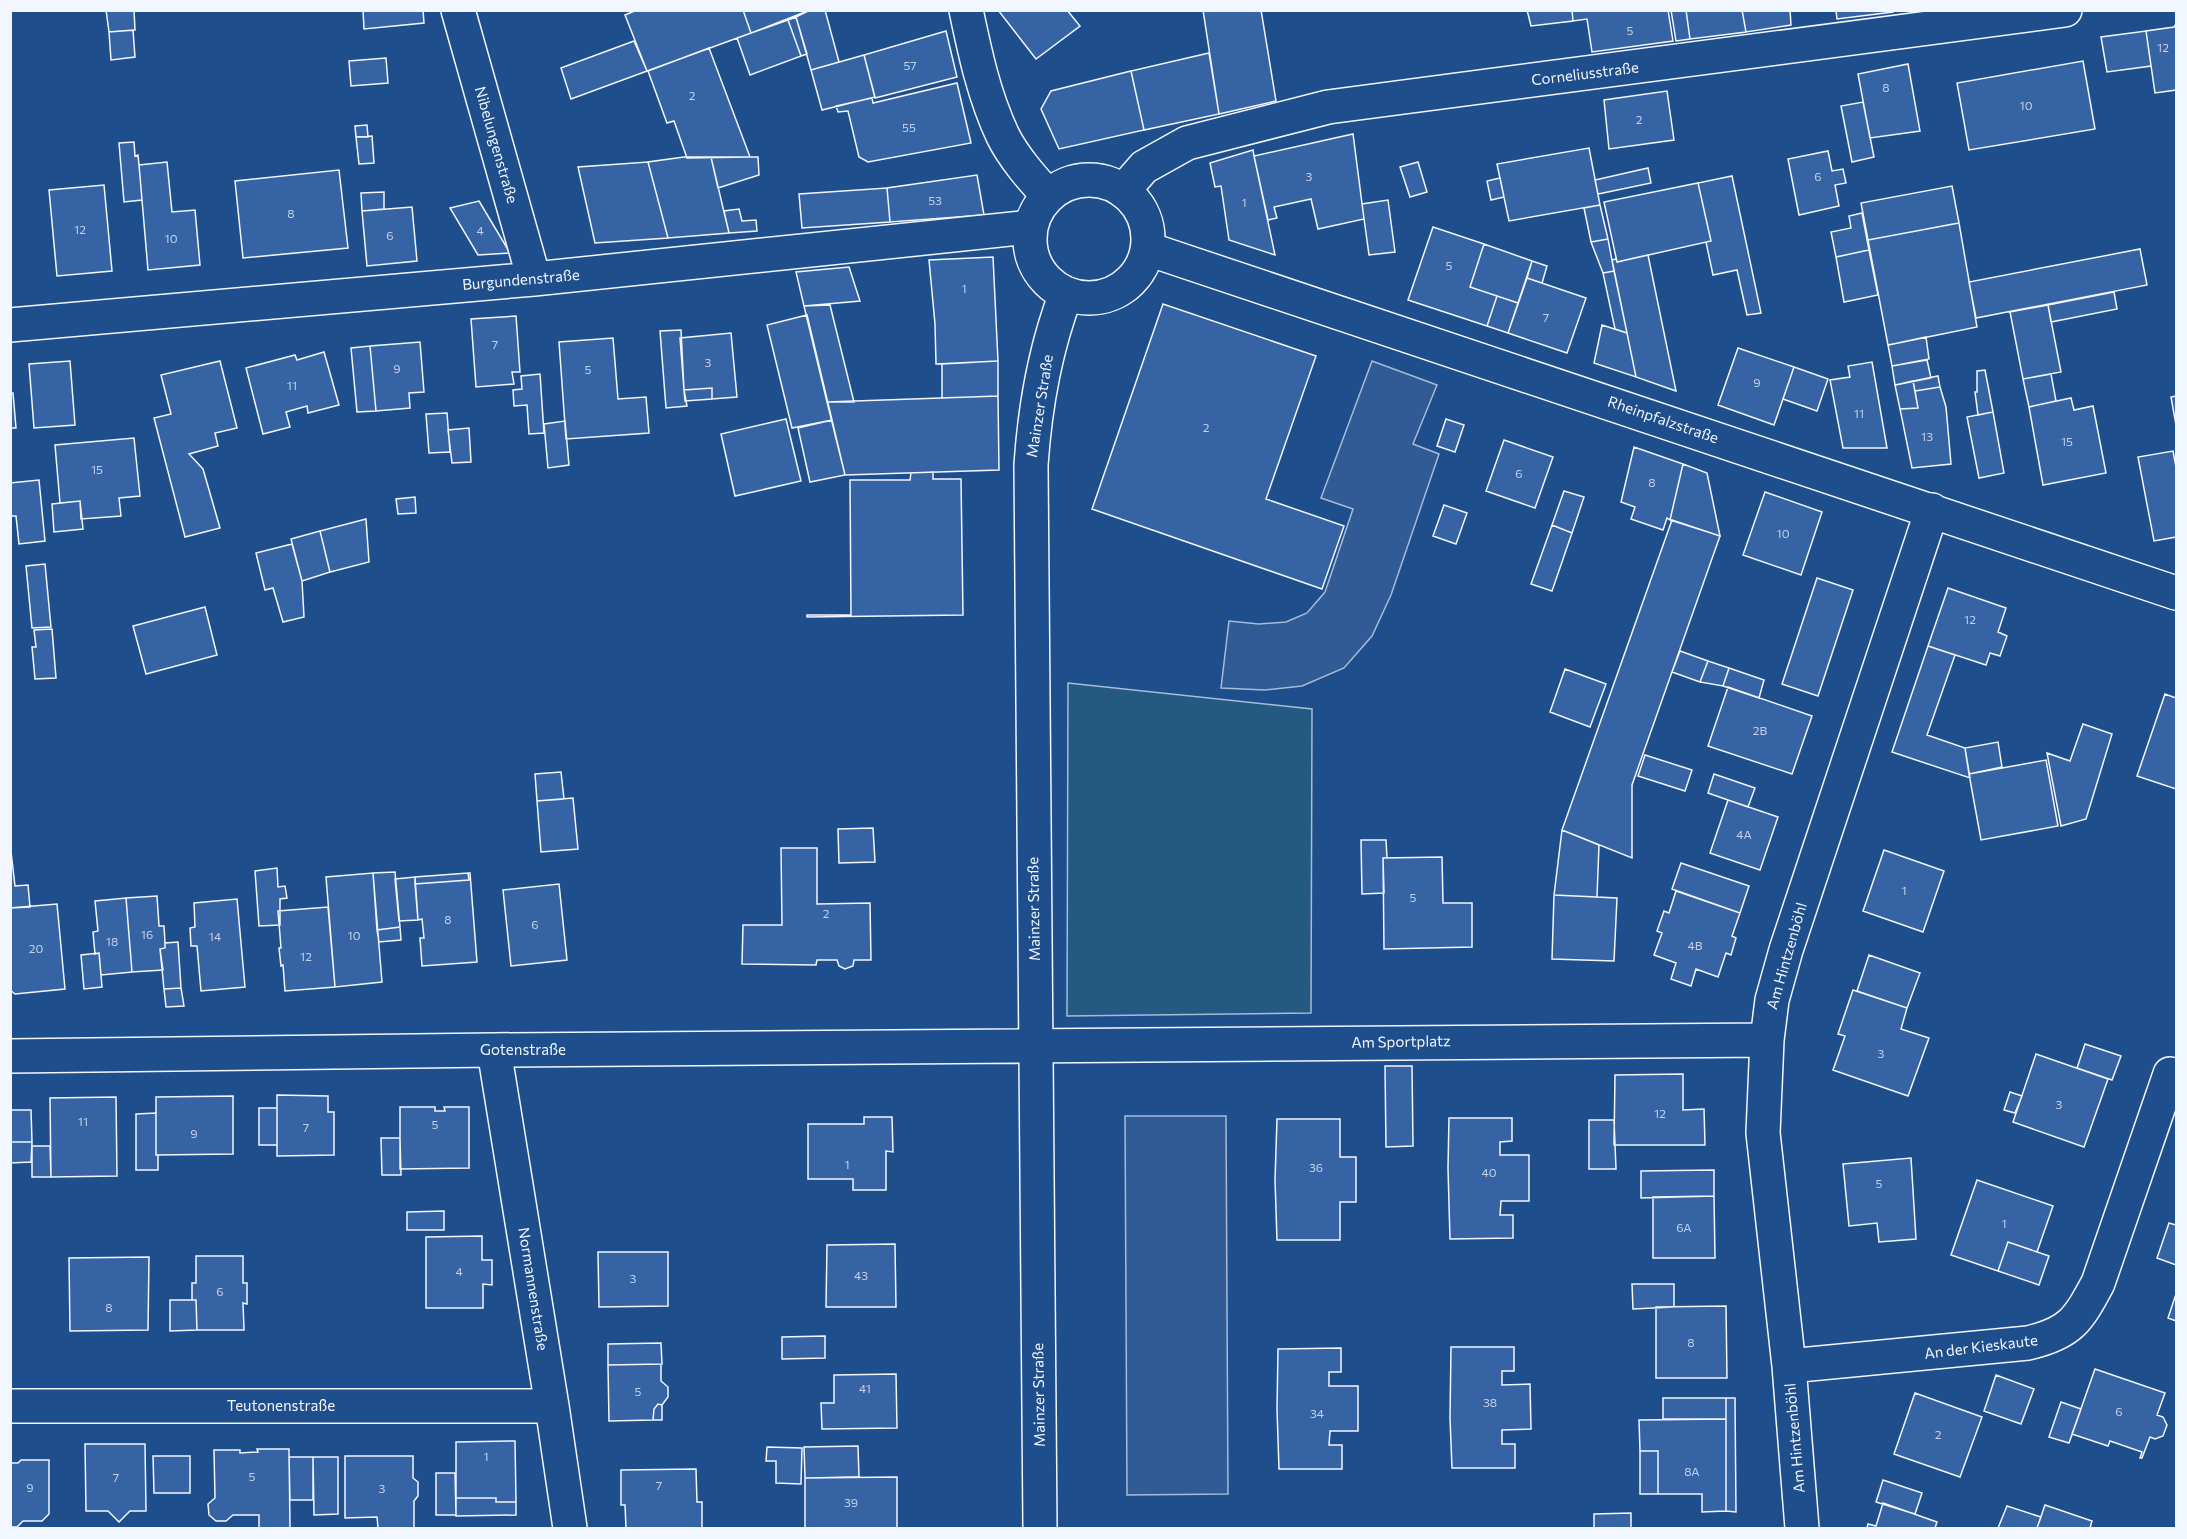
<svg xmlns="http://www.w3.org/2000/svg" width="2187" height="1539" font-family="Commissioner,sans-serif">
<style>
.green{fill:#245a82;stroke:#a8bbd7;stroke-width:1.5}
.parking{fill:#305b95;stroke:#a8bbd7;stroke-width:1.5}
.building{fill:#3563a3;stroke:#f2f6ff;stroke-width:1.5}
.lines{fill:none;stroke-linecap:round;stroke-linejoin:round}
.street-casing{stroke:#f2f6ff;stroke-width:36}
.secondary-casing{stroke:#f2f6ff;stroke-width:36}
.street{stroke:#1f4e8c;stroke-width:33}
.secondary{stroke:#1f4e8c;stroke-width:33}
.labels{text-anchor:middle;stroke-width:4.5;stroke-linejoin:round;paint-order:stroke}
.number-label{font-size:12px;fill:#c3d1e8}
.street-label{font-size:15px;fill:#f2f6ff;stroke:#1f4e8c}
</style>
<rect width="100%" height="100%" fill="#1f4e8c"/>
<path class="green" d="M1068 683 1312 709 1311 1013 1067 1016Z"/>
<path class="parking" d="M1372 361 1437 385 1413 444 1439 454 1391 595 1372 636 1344 668 1302 686 1265 690 1221 688 1229 621 1259 624 1286 622 1307 613 1325 592 1353 509 1321 498Z
M1125 1116H1226L1228 1494 1127 1495Z"/>
<path class="building" d="M106 10H134L135 30 109 32Z
M363 10H423L424 23 364 29Z
M637 10H743L751 33 647 71 625 15Z
M743 10H810L751 33Z
M810 10H825L839 62 811 70 796 17Z
M998 10H1067L1080 26 1036 59Z
M1203 10H1261L1276 101 1219 114Z
M1527 10H1572L1573 21 1531 26Z
M1572 10H1668L1673 41 1592 52 1587 19 1573 21Z
M1671 10H1686L1690 39 1676 41Z
M1686 10H1742L1746 32 1690 39Z
M1742 10H1790L1791 25 1746 32Z
M1836 10H1893V12L1837 19Z
M796 17 807 54 801 56 788 20Z
M788 20 801 56 750 75 737 38Z
M2176 24V90L2155 93 2146 31 2174 27Z
M133 30 135 57 111 60 109 32Z
M946 31 957 77 875 98 864 55Z
M2146 31 2151 66 2107 72 2101 37Z
M634 41 647 71 571 99 561 68Z
M709 48 750 157 687 158 674 121 667 123 648 71Z
M1209 53 1219 114 1144 130 1131 71Z
M864 55 875 97 822 110 811 70Z
M386 58 388 83 351 86 349 61Z
M2083 61 2095 129 1969 150 1957 83Z
M1908 64 1920 131 1870 138 1858 74Z
M1131 71 1144 130 1059 149 1041 109 1051 91Z
M957 83 971 143 868 162 859 157 848 111 838 112 836 106 872 98 873 103Z
M1667 91 1674 140 1609 149 1604 100Z
M1863 102 1874 157 1852 162 1841 106Z
M367 125 368 137H356L355 126Z
M1353 134 1364 219 1318 229 1311 199 1274 207 1277 218 1268 220 1254 156Z
M372 136 374 163 359 164 356 137Z
M134 142 135 156 138 155 139 165 142 200 124 202 119 143Z
M1589 148 1600 205 1509 221 1497 164Z
M1253 150 1254 156 1275 255 1229 240 1221 186 1215 187 1210 163Z
M1828 151 1832 171 1843 169 1846 183 1835 185 1839 206 1799 215 1788 159Z
M684 157H711L729 233 668 238 648 162Z
M711 157H758L759 175 718 188Z
M167 162 172 212 195 210 200 265 148 270 139 165Z
M648 162 668 238 595 243 578 167Z
M1418 162 1427 192 1410 197 1400 167Z
M1648 168 1651 183 1598 194 1595 180Z
M339 170 348 248 243 258 235 181Z
M977 175 984 215 890 222 887 188Z
M1732 176 1761 313 1747 315 1737 270 1713 275 1706 242 1711 241 1698 183Z
M1500 178 1504 197 1491 200 1487 181Z
M1698 183 1711 241 1617 262 1604 202Z
M104 185 112 271 57 276 49 190Z
M1952 186 1959 223 1868 240 1861 203Z
M887 188 890 222 802 228 799 194Z
M384 192V209L362 211 361 193Z
M1388 200 1395 252 1369 255 1362 204Z
M479 201 510 253 478 255 450 208Z
M1600 205 1608 239 1591 242 1584 208Z
M412 207 417 261 367 266 362 211Z
M739 209 742 221 756 220 757 231 729 233 724 211Z
M1862 213 1869 250 1836 257 1831 232 1851 228 1849 216Z
M1959 223 1977 327 1888 345 1868 240Z
M1433 227 1484 244 1470 287 1497 296 1487 326 1408 300Z
M1608 239 1614 271 1603 273 1591 242Z
M1484 244 1532 261 1518 303 1470 287Z
M2140 249 2147 285 1976 318 1969 282Z
M1869 250 1878 295 1844 302 1836 257Z
M1648 255 1676 391 1636 377 1612 260 1616 259 1617 262Z
M993 257 998 361 936 364 935 324 929 260Z
M1532 261 1547 266 1542 283 1527 278Z
M849 267 860 301 804 306 796 272Z
M1614 271 1627 333 1615 329 1603 273Z
M1527 278 1586 298 1567 353 1508 333Z
M2114 292 2117 309 2051 322 2048 305Z
M1497 296 1518 303 1508 333 1487 326Z
M1163 304 1316 356 1266 499 1344 526 1322 589 1092 509Z
M830 305 854 402H827L804 306Z
M2048 305 2061 372 2023 379 2010 312Z
M807 315 832 420 792 428 767 325Z
M516 316 520 372H512L514 384 476 387 471 319Z
M1602 325 1627 333 1636 377 1594 363Z
M681 330 684 390 687 406 666 408 660 331Z
M731 333 737 397 712 399V388L684 390 680 338Z
M1926 337 1929 359 1892 366 1888 345Z
M613 338 618 399 646 397 649 433 566 439 559 342Z
M420 342 424 392 409 393 410 408 376 411 370 346Z
M370 346 376 411 357 412 351 348Z
M1738 348 1794 367 1774 425 1718 405Z
M324 352 339 405 308 413 307 406 286 412 290 427 263 434 246 368 295 355 297 360Z
M1927 360 1931 378 1895 385 1892 366Z
M70 361 75 425 34 428 29 364Z
M220 361 237 428 215 433 218 446 189 454 203 469 220 528 185 537 154 418 171 414 161 375Z
M998 361V396L942 398V364Z
M1872 362 1887 448H1843L1830 380 1850 377 1848 366Z
M1794 367 1828 379 1817 411 1783 399Z
M1985 370 1993 412 1978 415 1975 392H1977V371Z
M540 374 544 433 529 434 527 405 514 406 513 390 522 389 521 376Z
M2051 374 2056 401 2029 407 2023 379Z
M1938 376 1940 387 1915 391 1913 381Z
M1913 381 1918 408 1900 409 1895 385Z
M1940 387 1946 407 1951 464 1912 468 1900 409 1918 408 1915 391Z
M712 388V399L685 401 684 390Z
M10 393H13L16 428H10Z
M998 396 999 470 845 475 827 402Z
M2176 396V425L2171 397Z
M2071 398 2074 410 2093 406 2106 473 2043 485 2029 407Z
M1993 412 2004 473 1979 478 1967 417Z
M447 413 450 452 429 453 426 414Z
M786 419 801 481 735 496 721 434Z
M1446 419 1464 425 1455 452 1437 446Z
M832 420 845 475 810 482 798 428Z
M565 421 569 465 548 468 544 424Z
M469 428 471 462 452 463 448 430Z
M134 438 140 496 119 498 121 516 81 519 80 501 60 503 55 445Z
M1504 440 1553 457 1535 508 1486 491Z
M1634 447 1683 464 1670 520 1667 518 1663 530 1631 519 1635 507 1621 502Z
M2173 451 2176 467V537L2154 541 2138 457Z
M1683 464 1707 473 1720 536 1670 520Z
M933 472V479H961L963 615 807 617V615H851L850 480H910L911 473Z
M39 480 45 541 19 544 16 516H10V483Z
M1564 491 1584 497 1572 533 1552 525Z
M1765 492 1822 512 1801 575 1743 555Z
M415 497 416 513 398 514 396 499Z
M80 501 83 529 54 532 52 504Z
M1444 505 1467 513 1456 544 1433 536Z
M366 519 369 562 330 572 320 531Z
M1672 520 1720 536 1632 785V858L1562 830Z
M1552 525 1572 533 1552 591 1531 584Z
M320 531 330 572 302 581 291 539Z
M292 544 302 581 304 617 283 622 273 588 265 590 256 553Z
M45 564 51 627 32 628 26 566Z
M1817 578 1853 590 1818 696 1782 684Z
M1948 588 2006 608 1998 632 2007 636 2000 656 1990 653 1986 665 1928 646Z
M205 607 217 655 146 674 133 626Z
M52 629 56 678 35 679 32 647H36L34 630Z
M1928 646 1955 655 1927 735 1965 748 1970 778 1892 752Z
M1680 651 1708 661 1700 682 1672 672Z
M1708 661 1729 668 1723 686 1700 682Z
M1729 668 1764 680 1759 698 1723 686Z
M1565 669 1606 684 1590 727 1550 712Z
M1728 687 1812 716 1792 774 1708 746Z
M2165 694 2176 698V789L2137 776Z
M2083 724 2112 734 2086 819 2061 826 2047 753 2070 761Z
M1998 742 2002 767 1969 774 1965 748Z
M1645 755 1692 770 1685 791 1638 776Z
M2046 760 2058 826 1981 840 1969 774Z
M561 772 564 799 537 801 535 774Z
M1714 774 1755 788 1748 807 1708 793Z
M573 798 578 849 541 852 537 801Z
M1728 800 1778 817 1760 870 1710 853Z
M873 828 875 862 839 863 838 829Z
M1562 830 1599 845 1597 897 1554 895Z
M1361 840H1386L1387 858H1383L1384 893 1362 894Z
M10 843 15 886 28 885 30 907 10 908Z
M781 848H817V904L870 903 871 960H854L853 966 845 969 839 966 837 960H817L816 965 742 964 743 925H782Z
M1884 850 1944 871 1923 932 1863 911Z
M1442 857 1443 903H1472V947L1384 949 1383 858Z
M1681 863 1749 886 1740 913 1672 889Z
M277 868 278 887 285 886 287 898 280 899V925L259 926 255 871Z
M395 872 400 927 377 930 373 873Z
M373 873 382 982 335 987 326 877Z
M468 873H470L477 962 422 966 420 938H424L422 919 418 920 415 884 469 880Z
M468 873 469 880 415 884V877Z
M415 877 418 920 399 921 395 879Z
M559 884 567 960 511 966 503 890Z
M1676 891 1740 913 1732 936 1736 938 1731 955 1726 953 1718 977 1696 969 1691 986 1671 979 1676 963 1654 955 1662 933 1657 931 1664 911 1669 913Z
M1554 895 1617 898 1614 961 1552 959Z
M157 896 159 926H164L165 943V948L160 949 163 970 132 972 126 898Z
M126 898 132 972 101 975 99 953 95 954 93 932 98 931 95 901Z
M237 899 245 987 201 991 197 946H191L190 928 195 927 194 903Z
M57 904 65 989 15 994 10 990V908Z
M328 907 335 987 285 991 283 965 281 966 279 948H281L278 911Z
M400 927 401 940 379 942 377 930Z
M178 942 181 988 164 989 160 949 165 948V943Z
M99 953 102 987 84 989 81 955Z
M1869 955 1920 973 1907 1008 1857 991Z
M181 988 184 1006 166 1007 164 989Z
M1853 990 1907 1008 1901 1029 1929 1038 1908 1096 1833 1070 1845 1036 1838 1034Z
M2085 1044 2121 1056 2112 1080 2077 1068Z
M2036 1054 2108 1079 2084 1147 2013 1122Z
M1385 1066H1412L1413 1146 1386 1147Z
M1683 1074V1110L1704 1109 1705 1145H1614L1615 1075Z
M2010 1092 2022 1096 2015 1113 2004 1110Z
M277 1095 328 1096V1112H334V1155L277 1156Z
M233 1096V1154L156 1155V1097Z
M116 1097 117 1176 51 1177 50 1098Z
M400 1107H435V1111H445L444 1107H469V1168L400 1169Z
M259 1108H277V1145H259Z
M10 1110H31L32 1142H10Z
M156 1113V1155H158V1170H136V1114Z
M864 1117H892L893 1152 886 1151V1190H853V1179H808V1124H864Z
M1449 1118H1512V1141L1500 1142V1155H1529V1201H1501L1500 1215H1513V1238L1450 1239 1448 1168Z
M1277 1119H1340V1157H1356V1202H1340V1240H1277L1275 1180Z
M1589 1120H1614L1616 1169H1589Z
M381 1138H400L401 1175H382Z
M10 1142H32L31 1162 10 1163Z
M32 1146H50L51 1177H32Z
M1911 1158 1916 1239 1879 1242 1877 1223 1849 1226 1843 1164Z
M1714 1170V1196L1641 1198V1171Z
M1977 1180 2053 1206 2037 1252 2008 1242 1998 1271 1951 1255Z
M1714 1196 1715 1258H1653V1197Z
M444 1211V1230H407V1212Z
M2169 1223 2176 1225V1265L2157 1258Z
M482 1236V1260H492V1285L483 1284V1308H426V1237Z
M2008 1242 2049 1256 2039 1285 1998 1271Z
M895 1244 896 1307H826L827 1245Z
M598 1252H668V1306L599 1307Z
M196 1256H243V1283H247V1304L243 1303 244 1330H197L196 1300H192V1283H196Z
M149 1257 148 1330 70 1331 69 1258Z
M1632 1284H1674V1307L1633 1309Z
M2176 1294V1321L2168 1318Z
M170 1300H196L197 1330 170 1331Z
M1726 1306 1727 1378H1656V1307Z
M825 1336V1358L782 1359V1337Z
M661 1343 662 1364 608 1365V1344Z
M1451 1347H1514V1371H1502V1385L1530 1384 1531 1429 1502 1430V1444H1515V1468H1452L1450 1418Z
M1341 1348V1372H1329V1386H1358V1431H1330L1329 1445H1342V1469H1279L1277 1409 1278 1349Z
M661 1364V1381L668 1387V1397L662 1405 658 1404 654 1409 653 1420 609 1421 608 1365Z
M2095 1369 2165 1393 2157 1415 2163 1417 2167 1425 2163 1436 2155 1439 2150 1437 2142 1458H2140L2142 1452 2110 1441 2108 1446 2072 1434Z
M896 1374 897 1428 822 1429 821 1403H834V1375Z
M1996 1375 2034 1389 2021 1424 1984 1411Z
M1915 1393 1982 1417 1960 1477 1894 1454Z
M1663 1398H1726V1419H1663Z
M1726 1398H1735L1736 1512 1726 1511Z
M2061 1402 2081 1409 2069 1443 2049 1437Z
M658 1404 662 1405V1420H653L654 1409Z
M1726 1419V1511L1702 1512V1494H1658V1451H1640L1639 1420Z
M515 1441 516 1502H496V1498H456V1442Z
M85 1444H145L146 1511H130L119 1522 108 1511H86Z
M858 1446 859 1477 805 1478 804 1447Z
M767 1447 802 1448 801 1484 776 1483V1461H766Z
M257 1449H289L290 1528H259V1515H233L226 1521H216L209 1515 208 1504 215 1498 214 1450H240V1453L258 1452Z
M1640 1451H1658V1494H1640Z
M153 1456H190V1493H154Z
M345 1456H413V1478L418 1482V1496L414 1501V1528H378L377 1517 345 1518Z
M289 1457H313V1500H290Z
M313 1457H338V1514L314 1515Z
M21 1460H49V1514L42 1521H23L17 1527H10V1463H18Z
M696 1469 697 1502H702V1528H626L625 1505H621V1470Z
M436 1473H455L456 1515H436Z
M897 1477V1528H805V1478Z
M1883 1480 1922 1493 1915 1514 1876 1502Z
M456 1498H496V1502H516V1515L456 1516Z
M1883 1503 1937 1522 1935 1528H1867L1868 1524 1876 1526Z
M2045 1505 2092 1521 2090 1528H2037Z
M2007 1506 2041 1517 2037 1528H1998Z
M1631 1513V1528H1594V1514Z"/>
<g class="lines">
<g class="street-casing">
<path id="street" d="M458 10 534 279
M1123 191 1144 167 1187 143 1328 107 2065 10
M10 325 534 279 1030 227
M494 1050 552 1406 570 1528
M10 1056 494 1050 1767 1040
M1789 1366 2028 1343C2071 1333 2078 1320 2098 1283L2170 1074 2176 1076
M10 1406H552
M1040 1528 1031 465C1035 406 1045 349 1066 294
M1802 1528 1789 1366 1763 1133 1767 1040 1772 1000 1786 950 1932 510"/>
</g>
<g class="secondary-casing">
<path id="secondary" d="M966 10C975 53 984 96 1003 136 1014 158 1032 178 1048 196
M1030 239a59 59 0 1 1 118 0a59 59 0 1 1-118 0Z
M1148 249 2176 593"/>
</g>
<use href="#street" class="street"/>
<use href="#secondary" class="secondary"/>
</g>
<g class="labels">
<g class="number-label">
<text x="1630" y="35">5</text>
<text x="2163" y="52">12</text>
<text x="910" y="70">57</text>
<text x="1886" y="92">8</text>
<text x="692" y="100">2</text>
<text x="2026" y="110">10</text>
<text x="1639" y="124">2</text>
<text x="909" y="132">55</text>
<text x="1309" y="181">3</text>
<text x="1818" y="181">6</text>
<text x="935" y="205">53</text>
<text x="1244" y="207">1</text>
<text x="291" y="218">8</text>
<text x="80" y="234">12</text>
<text x="480" y="235">4</text>
<text x="390" y="240">6</text>
<text x="171" y="243">10</text>
<text x="1449" y="270">5</text>
<text x="964" y="293">1</text>
<text x="1546" y="322">7</text>
<text x="495" y="349">7</text>
<text x="708" y="367">3</text>
<text x="397" y="373">9</text>
<text x="588" y="374">5</text>
<text x="1757" y="387">9</text>
<text x="292" y="390">11</text>
<text x="1859" y="418">11</text>
<text x="1206" y="432">2</text>
<text x="1927" y="441">13</text>
<text x="2067" y="446">15</text>
<text x="97" y="474">15</text>
<text x="1519" y="478">6</text>
<text x="1652" y="487">8</text>
<text x="1783" y="538">10</text>
<text x="1970" y="624">12</text>
<text x="1760" y="735">2B</text>
<text x="1744" y="839">4A</text>
<text x="1904" y="895">1</text>
<text x="1413" y="902">5</text>
<text x="826" y="918">2</text>
<text x="448" y="924">8</text>
<text x="535" y="929">6</text>
<text x="147" y="939">16</text>
<text x="354" y="940">10</text>
<text x="215" y="941">14</text>
<text x="112" y="946">18</text>
<text x="1695" y="950">4B</text>
<text x="36" y="953">20</text>
<text x="306" y="961">12</text>
<text x="1881" y="1058">3</text>
<text x="2059" y="1109">3</text>
<text x="1660" y="1118">12</text>
<text x="83" y="1126">11</text>
<text x="435" y="1129">5</text>
<text x="306" y="1132">7</text>
<text x="194" y="1138">9</text>
<text x="847" y="1169">1</text>
<text x="1316" y="1172">36</text>
<text x="1489" y="1177">40</text>
<text x="1879" y="1188">5</text>
<text x="2004" y="1228">1</text>
<text x="1684" y="1232">6A</text>
<text x="459" y="1276">4</text>
<text x="861" y="1280">43</text>
<text x="633" y="1283">3</text>
<text x="220" y="1296">6</text>
<text x="109" y="1312">8</text>
<text x="1691" y="1347">8</text>
<text x="865" y="1393">41</text>
<text x="638" y="1396">5</text>
<text x="1490" y="1407">38</text>
<text x="2119" y="1416">6</text>
<text x="1317" y="1418">34</text>
<text x="1938" y="1439">2</text>
<text x="486" y="1461">1</text>
<text x="1692" y="1476">8A</text>
<text x="252" y="1481">5</text>
<text x="116" y="1482">7</text>
<text x="659" y="1490">7</text>
<text x="30" y="1492">9</text>
<text x="382" y="1493">3</text>
<text x="851" y="1507">39</text>
</g>
<g class="street-label">
<text transform="translate(1585 74) rotate(-7)" y="5">Corneliusstraße</text>
<text transform="translate(496 145) rotate(74)" y="5">Nibelungenstraße</text>
<text transform="translate(521 280) rotate(-5)" y="5">Burgundenstraße</text>
<text transform="translate(1040 406) rotate(-81)" y="5">Mainzer Straße</text>
<text transform="translate(1663 420) rotate(19)" y="5">Rheinpfalzstraße</text>
<text transform="translate(1034 909) rotate(-91)" y="5">Mainzer Straße</text>
<text transform="translate(1787 956) rotate(-74)" y="5">Am Hintzenböhl</text>
<text transform="translate(1401 1042) rotate(-1)" y="5">Am Sportplatz</text>
<text x="523" y="1055">Gotenstraße</text>
<text transform="translate(533 1289) rotate(81)" y="5">Normannenstraße</text>
<text transform="translate(1981 1347) rotate(-7)" y="5">An der Kieskaute</text>
<text transform="translate(1039 1395) rotate(-91)" y="5">Mainzer Straße</text>
<text x="281" y="1411">Teutonenstraße</text>
<text transform="translate(1795 1438) rotate(-95)" y="5">Am Hintzenböhl</text>
</g>
</g>
<rect width="2187" height="1539" fill="none" stroke="#f2f6ff" stroke-width="24"/>
</svg>
